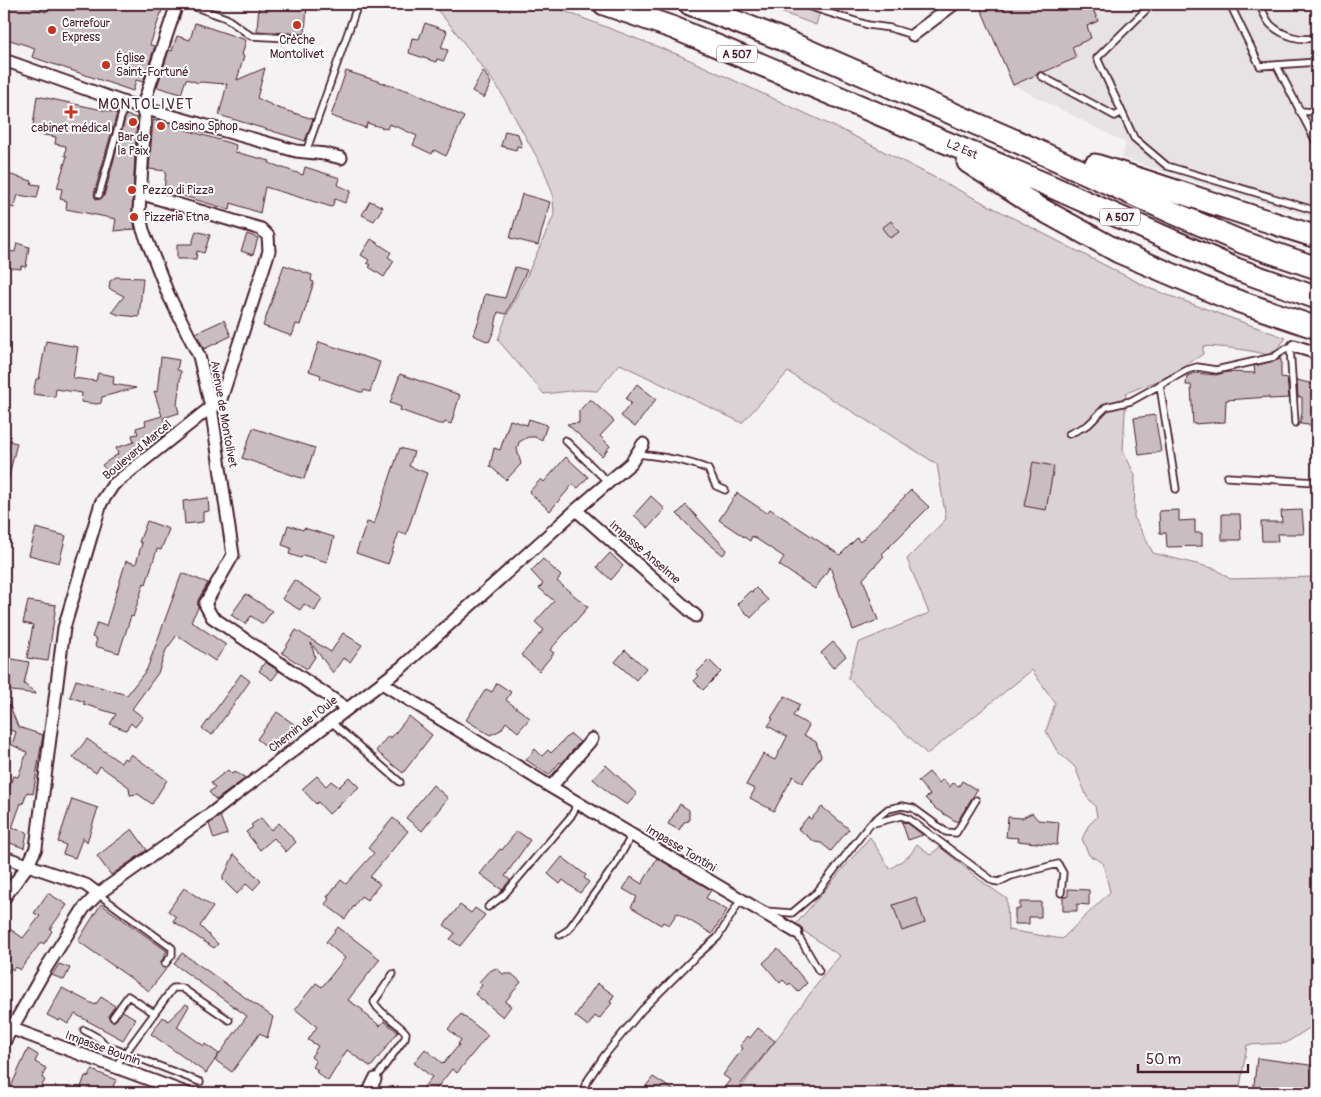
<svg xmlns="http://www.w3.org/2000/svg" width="1321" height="1097" font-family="Pangolin,sans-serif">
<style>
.built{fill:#e7e2e3}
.green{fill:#dbd2d5;stroke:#927880}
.building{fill:#cabdc1;stroke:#4a1f2b}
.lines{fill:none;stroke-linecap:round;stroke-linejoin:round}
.service-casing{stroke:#4a1f2b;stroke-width:9}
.minor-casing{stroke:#4a1f2b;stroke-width:15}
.motorway-casing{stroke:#4a1f2b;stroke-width:25}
.service{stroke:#fff;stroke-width:5.5}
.minor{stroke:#fff;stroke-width:11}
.motorway{stroke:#fff;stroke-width:21}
.poi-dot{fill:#c8321e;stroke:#fff;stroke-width:2}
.labels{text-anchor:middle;stroke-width:4;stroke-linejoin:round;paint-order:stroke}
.shield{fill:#fff;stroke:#80626b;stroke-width:1}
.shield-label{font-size:11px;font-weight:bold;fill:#4a1f2b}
.poi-label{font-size:12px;fill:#4a1f2b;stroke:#fff;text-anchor:start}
.street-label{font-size:12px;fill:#4a1f2b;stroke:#fff}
.quarter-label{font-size:15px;letter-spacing:1px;fill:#4a1f2b;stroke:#fff}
</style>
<rect width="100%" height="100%" fill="#f4f2f2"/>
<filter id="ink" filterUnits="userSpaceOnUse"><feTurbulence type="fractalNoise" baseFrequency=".02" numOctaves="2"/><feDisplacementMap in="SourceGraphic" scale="10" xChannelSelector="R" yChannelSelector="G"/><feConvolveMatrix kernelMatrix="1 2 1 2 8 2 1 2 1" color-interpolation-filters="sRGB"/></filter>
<g filter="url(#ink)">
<path class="built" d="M979 4H1317V219L1216 188 1122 158 1126 143 1013 85Z"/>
<path class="green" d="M432 4H546L679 55 848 133 1151 289 1286 338 1277 349 1268 355C1246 349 1225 347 1203 346V354L1170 376 1126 393 1123 451 1135 475 1134 517 1153 553 1216 569 1230 579 1317 577V1023L1286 1043 1247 1045 1239 1093H737L829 968 840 956 795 925 870 837 890 869 910 855 917 844 930 855 940 847 980 880 1007 899 1008 930 1062 939 1110 892 1103 863 1089 855 1082 839 1088 826 1097 817 1095 806 1087 797 1075 767 1057 751 1046 731 1055 703 1032 670 927 754 848 678 858 643 929 613 907 559 946 519 937 464 788 372 742 423 620 364 597 391 579 390 544 394 498 340 506 317 524 282 554 215 553 195 544 170 499 89 451 26Z
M759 4H822L816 25Z"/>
<path class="building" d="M4 4H22L46 12 48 4H164L150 45 155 46 143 82 136 80 133 91 32 57 35 48 4 38Z
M259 4H307L305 34 257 31Z
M979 4H1091L1098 21 1087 26 1091 38 1072 47 1076 58 1044 72H1039L1036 75 1013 85Z
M195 23 246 40 242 55 244 56 237 80 265 68 257 98 278 108 313 119 305 141 219 115 227 84 200 82 199 83 186 79 181 94 157 87 169 50 172 51 177 36 190 40Z
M425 23 447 31 441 48 448 50 444 61 437 59 436 62 409 53 412 38 419 39Z
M346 71 415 93 464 117 446 156 434 150 432 154 413 145 417 136 400 128 389 124 387 129 367 123 366 128 331 116Z
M483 71 491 83 484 98 472 91Z
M37 96 117 113 94 194 95 198 98 200 104 196 126 115 137 118 132 212 135 229 114 231 116 219 66 209 67 201 60 199 62 189 57 188 67 156H65L66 146 55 144 56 137 32 133Z
M153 120 236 145 235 152 270 161 269 163 303 175 305 167 340 178 338 185 351 191 345 203 335 199 332 207 265 187 260 213 231 203 230 210 164 190 166 171 149 169Z
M505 131 518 134 522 147 517 146 516 150 501 146Z
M4 173 32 181 31 184 40 185 37 198 18 195 14 208 4 205Z
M522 194 550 202 538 245 510 238Z
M370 201 383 207 374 221 362 215Z
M891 221 899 232 890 238 882 228Z
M196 231 210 235 204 253 197 251 196 259H177V244H192Z
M247 234 258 238 253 255 241 251Z
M371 239 391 252 388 257 394 261 384 277 369 267 371 265 367 263 369 260 361 255Z
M17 243 29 247 26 267 21 266V269L5 267 7 251 15 252Z
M284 265 312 275 311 281 314 282 300 325 296 324 292 336 263 326Z
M515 267 527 270 506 314 498 312 494 331 489 342 473 335 479 321 485 294 505 298Z
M116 277 143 278 139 317 119 315 112 312 124 296 112 290 109 288 110 281Z
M224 320 231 336 204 349 196 333Z
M46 341 78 347 73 378 96 381 98 373 114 376 113 384 136 388 102 397 101 403 97 404 81 402 82 393 56 389 55 397 33 394 36 379H39Z
M319 342 380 362 370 392 364 390 363 392H360L320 378 321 375 309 371Z
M161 357 179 360 177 370 181 371 177 405 179 413 163 418 168 432 111 476 102 465 118 454 116 448 134 442 132 435 138 434 136 428 146 425 145 421 162 416 154 391 157 392Z
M1281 359V377L1287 378 1289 398 1269 399V397L1226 400 1225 422 1193 424 1191 385H1186L1187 376 1195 373 1216 375 1227 372 1255 373 1254 366Z
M400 374 460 395 451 424 445 422 444 424H439L400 410 401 407 390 403Z
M1297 380 1317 385V426L1300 424 1302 412V397H1298Z
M637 384 656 399 635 427 621 416 631 403 626 399Z
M590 399 614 421 600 436 610 446 602 456 567 424 579 423V411Z
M1155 415 1161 452 1139 455 1134 418Z
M529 419 547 425 542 440 535 437H528L519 442 517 449 521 464 506 480 490 466 494 448 500 450 510 420 527 425Z
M253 428 315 448 304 479 242 458Z
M4 440 17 443 8 480 4 479Z
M400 448 414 452 409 466 427 473 406 535 399 532 388 564 356 553 367 522 374 524Z
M566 457 588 477 578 488 573 484 550 511 529 492 541 479 544 482Z
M1033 462 1054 466 1046 510 1024 506Z
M911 490 929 507 882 554 884 556 863 579 878 620 853 630 830 567 815 589 779 565 784 557 752 536 750 541 719 520 737 493 767 513 770 509 840 555 857 538 860 542Z
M651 496 665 509 648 528 634 515Z
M208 498 209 511 203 512V522L185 524 183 501Z
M686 505 727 550 723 555 695 532 677 514Z
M1179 510V521L1195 520V533H1202V546L1167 547 1166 533H1160L1159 511Z
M1302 510 1304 534H1277L1278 541H1262L1261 522H1282L1281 511Z
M1222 514H1240L1241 540H1222Z
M147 521 169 529 161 550 157 549 146 584 144 583 133 617 131 616 119 653 95 646 97 639 92 637 97 623 106 626 126 561 136 564 142 543 139 542Z
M288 525 303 530 304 528 334 537 327 562 303 555 301 558 289 554 291 548 282 545Z
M36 528 66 536 59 563 29 555Z
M610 553 623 566 611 580 597 567Z
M543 559 561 576 557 581 588 607 550 650 554 653 539 671 521 655 544 630 535 622 554 601 539 588 543 584 531 571Z
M182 573 208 583 198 600V608L191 621 226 645 215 661 177 635 166 650 158 673 132 709 143 717 135 727 131 723 126 730 110 724 116 714 83 704 85 702 70 697 76 680 127 695 147 669Z
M294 580 322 598 315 611 304 604 300 610 282 599Z
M756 588 768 600 751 618 737 604 750 591 752 592Z
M246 594 272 611 263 624 251 616 245 624 231 615Z
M28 601 56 605 48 661 27 658 33 625 23 623Z
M296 630 331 652 343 633 362 645 350 662 343 658 333 673 311 643 315 657 307 669 282 653Z
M833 642 846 656 833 668 821 653Z
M625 650 646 668 636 680 615 662Z
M7 658 29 662 24 684 37 694 4 690Z
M709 660 721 672 703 690 694 681 699 676 696 673Z
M265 662 279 671 272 680 259 671Z
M241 674 250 681 212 735 202 729Z
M497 683 511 692 506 700 530 718 518 732 506 722 501 730 490 735 466 720 486 689 492 692Z
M785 696 800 705 793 716 809 725 804 735 816 742 821 756 802 783 793 776 774 811 750 798 755 789 746 785 763 754 775 760 787 737 768 726 773 719 771 718Z
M8 701 18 727 43 735 33 794 27 792 23 804 21 803 12 828 27 832 24 848 7 842 5 847H4V794L6 787 9 788 13 776 18 777 27 752 12 745 16 732 4 728Z
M277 712 298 727 287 746 276 754 257 739Z
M409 716 432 735 403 773 376 751 388 736 391 738Z
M569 735H572L580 742 562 763 560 762 549 775 526 760 535 749 542 756 548 750 551 753Z
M87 739 121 763 124 758 127 760 131 754 167 780 152 804 138 794 130 795 129 787 100 766 96 773 73 757Z
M606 765 637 794 627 805 609 793 593 779Z
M228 770 232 774 235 772 246 778 216 800 209 792 215 788 211 783Z
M929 772 939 783 943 779 950 787 953 783 959 786 962 781 977 790 957 822 936 809 925 798 930 795 918 781Z
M317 776 326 786 331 781 339 787 349 777 359 787 329 814 318 802 316 804 302 789Z
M433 785 448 798 422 831 406 818Z
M72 799 98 808 87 842 83 837 75 858 63 854 66 845 58 842Z
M680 804 689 810V821L684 822 679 830 668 824Z
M822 807 849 829 831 851 821 843 815 842 798 829 808 817 811 819Z
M1032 813 1038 820 1059 822 1057 845 1017 841 1018 838 1006 837 1008 817 1022 818Z
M220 816 227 834 214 839 209 824Z
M261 818 271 830 279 823 296 842 286 852 274 838 260 850 246 832 253 827 251 825Z
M393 818 408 831 370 877 380 884 367 900 361 896 345 919 325 904 329 899 327 897 341 880 346 884 374 853 368 848Z
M902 822 907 823 923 835 908 840Z
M132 829 147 850 111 875 97 856Z
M517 831 530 840 505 876 510 880 502 890 480 874 500 849 502 850Z
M234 854 261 881 253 890 246 884 237 894 223 880V875L226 872Z
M562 857 586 875 584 878 589 882 580 893 563 880 560 884 548 874Z
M657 858 711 890 706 898 727 910 712 934 677 913 669 925 663 922 661 925 631 907 637 897 623 889 631 877 642 884Z
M184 888 213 907 200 926 218 944 214 948 173 921 176 917 168 911Z
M1068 889 1089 890V905L1077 904V911H1063V897L1068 896Z
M48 893 67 905 50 929 52 931 44 944 41 942 20 970 15 967 13 970 11 968 4 978V938L10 929 23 938 40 916 34 913Z
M916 897 925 923 902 931 893 905Z
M1020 902H1041V917H1029V924H1015V909H1020Z
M101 904 167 951 160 964 162 967 166 969 149 991 78 941Z
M460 905 471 913 475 908 485 915 460 946 450 939 455 933 444 925Z
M338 927 380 959 348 1000 363 1010V1012L380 1026 384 1021 398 1032 371 1067 347 1050 328 1081 316 1072 318 1070 313 1067 316 1061 311 1057 318 1046 308 1040 317 1027 295 1009 316 983 322 987 345 958 326 942Z
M778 949 807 983 798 992 790 983 788 985 783 980 780 983 763 963Z
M182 953 273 1017 267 1038 260 1033 232 1072 215 1060 247 1016 174 964Z
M59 964 70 968 64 980 52 975Z
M496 968 503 974H512L521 982 505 1002 511 1006 503 1017 475 994 482 985 479 982 488 972Z
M597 983 614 995 610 1002 612 1003 599 1019 595 1016 588 1026 575 1016Z
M62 988 95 1005 101 997 115 1006 108 1016 111 1021H115L123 1011 136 1019 123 1040 75 1014 68 1024 60 1019 59 1021 47 1015Z
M186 1004 189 1006 177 1027 204 1046 205 1044 219 1054 206 1073 151 1034 163 1017 168 1021Z
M461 1014 488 1035 457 1073 452 1069 433 1093H419L432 1077 414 1063 425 1049 443 1064 459 1045 458 1044 461 1040 448 1029Z
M758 1028 775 1041 734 1093H720L730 1080 723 1075 743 1048 740 1046 748 1036 750 1038Z
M28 1049 38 1055 35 1062 46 1068 42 1078 45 1080 38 1093H8Z
M1257 1058 1317 1066V1093H1253Z
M92 1070 116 1080 110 1093H79L85 1076 89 1077Z
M653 1077 678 1093H657L646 1086Z"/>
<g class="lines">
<g class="service-casing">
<path id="service" d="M187 4 226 18 251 36 308 39
M801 4 868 25 890 28 913 35
M1230 4 1260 66 1317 62
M1259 4C1263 11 1266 20 1271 25 1283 36 1302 42 1317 37
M1277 66 1317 144
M1041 76 1115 116 1122 112 1097 58 1152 4
M1299 111 1317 112
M1122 112 1134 138 1167 166 1317 211
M306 152 358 4
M99 195 125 103
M1290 347 1295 423
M1160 386 1176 489
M1069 434 1088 425 1106 407 1131 401 1187 370 1197 367 1216 370 1274 357 1285 349 1294 346
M565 440 608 482
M636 454C661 456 685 460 708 469L716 486 725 490
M1227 477 1317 482
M330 721 400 782
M874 823 901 816 909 819 993 881 999 882 1011 876 1058 864 1063 873 1061 893
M98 894 172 948V955L165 964
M488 907 503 896 571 816 575 809 574 801
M765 911 792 913 817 892 870 824 888 809 902 806 913 808 946 832 956 833 976 800
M796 932 819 971
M560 935 568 930 615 865 629 840 627 834
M113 1017 128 996 154 1013
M84 1030 100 1039 105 1045 200 1082
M115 1067 173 988H182L229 1020
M375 1079 405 1038 406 1033C397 1021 380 1015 374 1002L393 974
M582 1093 586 1083 604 1056 642 1010 693 959 718 937 741 899"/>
</g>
<g class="minor-casing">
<path id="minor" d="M177 4 142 108 145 118 139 212 143 230 168 294 199 356 211 407 233 555 205 604 212 617 346 708
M913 35 954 4
M4 60 125 103 296 151 325 154 341 158
M1294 346 1317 353
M576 510 696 616
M382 683 551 787 796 932
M551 787 592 739
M4 857 86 885 98 894
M4 898 28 865 36 848 64 628 101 503 113 485 221 399 269 251 268 236 261 229 146 195 141 191
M10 1028 186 1093
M4 1042 46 968 84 908 98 894 212 813 402 667 576 510 631 463 643 444
M368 1093 375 1079"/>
</g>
<g class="motorway-casing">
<path id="motorway" d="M604 4 674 28 1050 186 1236 269 1317 298
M690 4 781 39 1018 142 1169 211 1244 243 1317 268
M968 162 1039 208 1119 252 1223 296 1317 328
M1095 165C1169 188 1243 214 1317 237"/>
</g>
<use href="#service" class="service"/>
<use href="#minor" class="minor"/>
<use href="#motorway" class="motorway"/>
</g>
</g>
<g class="poi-dot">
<circle cx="297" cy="25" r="5"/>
<circle cx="52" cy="30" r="5"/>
<circle cx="106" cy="65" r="5"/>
<path d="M68.5 104.5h5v5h5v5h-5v5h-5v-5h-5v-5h5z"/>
<circle cx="133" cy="122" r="5"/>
<circle cx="161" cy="126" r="5"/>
<circle cx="132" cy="190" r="5"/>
<circle cx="134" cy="217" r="5"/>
</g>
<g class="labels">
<g class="shield">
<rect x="717" y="45.5" width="40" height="17" rx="4"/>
<rect x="1100" y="208.5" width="40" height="17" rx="4"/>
</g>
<g class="shield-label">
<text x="737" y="58">A 507</text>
<text x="1120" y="221">A 507</text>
</g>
<g class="poi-label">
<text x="62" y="27">Carrefour<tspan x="62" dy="14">Express</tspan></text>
<text x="297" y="44" text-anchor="middle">Crèche<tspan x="297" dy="14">Montolivet</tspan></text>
<text x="116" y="62">Église<tspan x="116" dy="14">Saint-Fortuné</tspan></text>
<text x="171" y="130">Casino Sphop</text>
<text x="71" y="132" text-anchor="middle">cabinet médical</text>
<text x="133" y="141" text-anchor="middle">Bar de<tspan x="133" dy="14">la Paix</tspan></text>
<text x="142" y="194">Pezzo di Pizza</text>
<text x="144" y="221">Pizzeria Etna</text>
</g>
<g class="street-label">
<text transform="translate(962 149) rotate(23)" y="4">L2 Est</text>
<text transform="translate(224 414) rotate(80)" y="4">Avenue de Montolivet</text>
<text transform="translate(137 450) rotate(-40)" y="4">Boulevard Marcel</text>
<text transform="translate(645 552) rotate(41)" y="4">Impasse Anselme</text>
<text transform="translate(303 724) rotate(-38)" y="4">Chemin de l'Oule</text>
<text transform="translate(681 848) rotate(31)" y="4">Impasse Tontini</text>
<text transform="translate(103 1048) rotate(20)" y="4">Impasse Bounin</text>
</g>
<g class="quarter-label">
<text x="146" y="109">MONTOLIVET</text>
</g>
</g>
<rect width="1321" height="1097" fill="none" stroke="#fff" stroke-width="20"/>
<rect x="10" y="10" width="1301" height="1077" fill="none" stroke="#4a1f2b" stroke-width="2" filter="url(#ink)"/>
<path d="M1138 1064v8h110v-8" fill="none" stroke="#4a1f2b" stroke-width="2.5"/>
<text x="1146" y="1064" font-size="15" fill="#4a1f2b" stroke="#ffffff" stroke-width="4" paint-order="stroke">50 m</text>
</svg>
